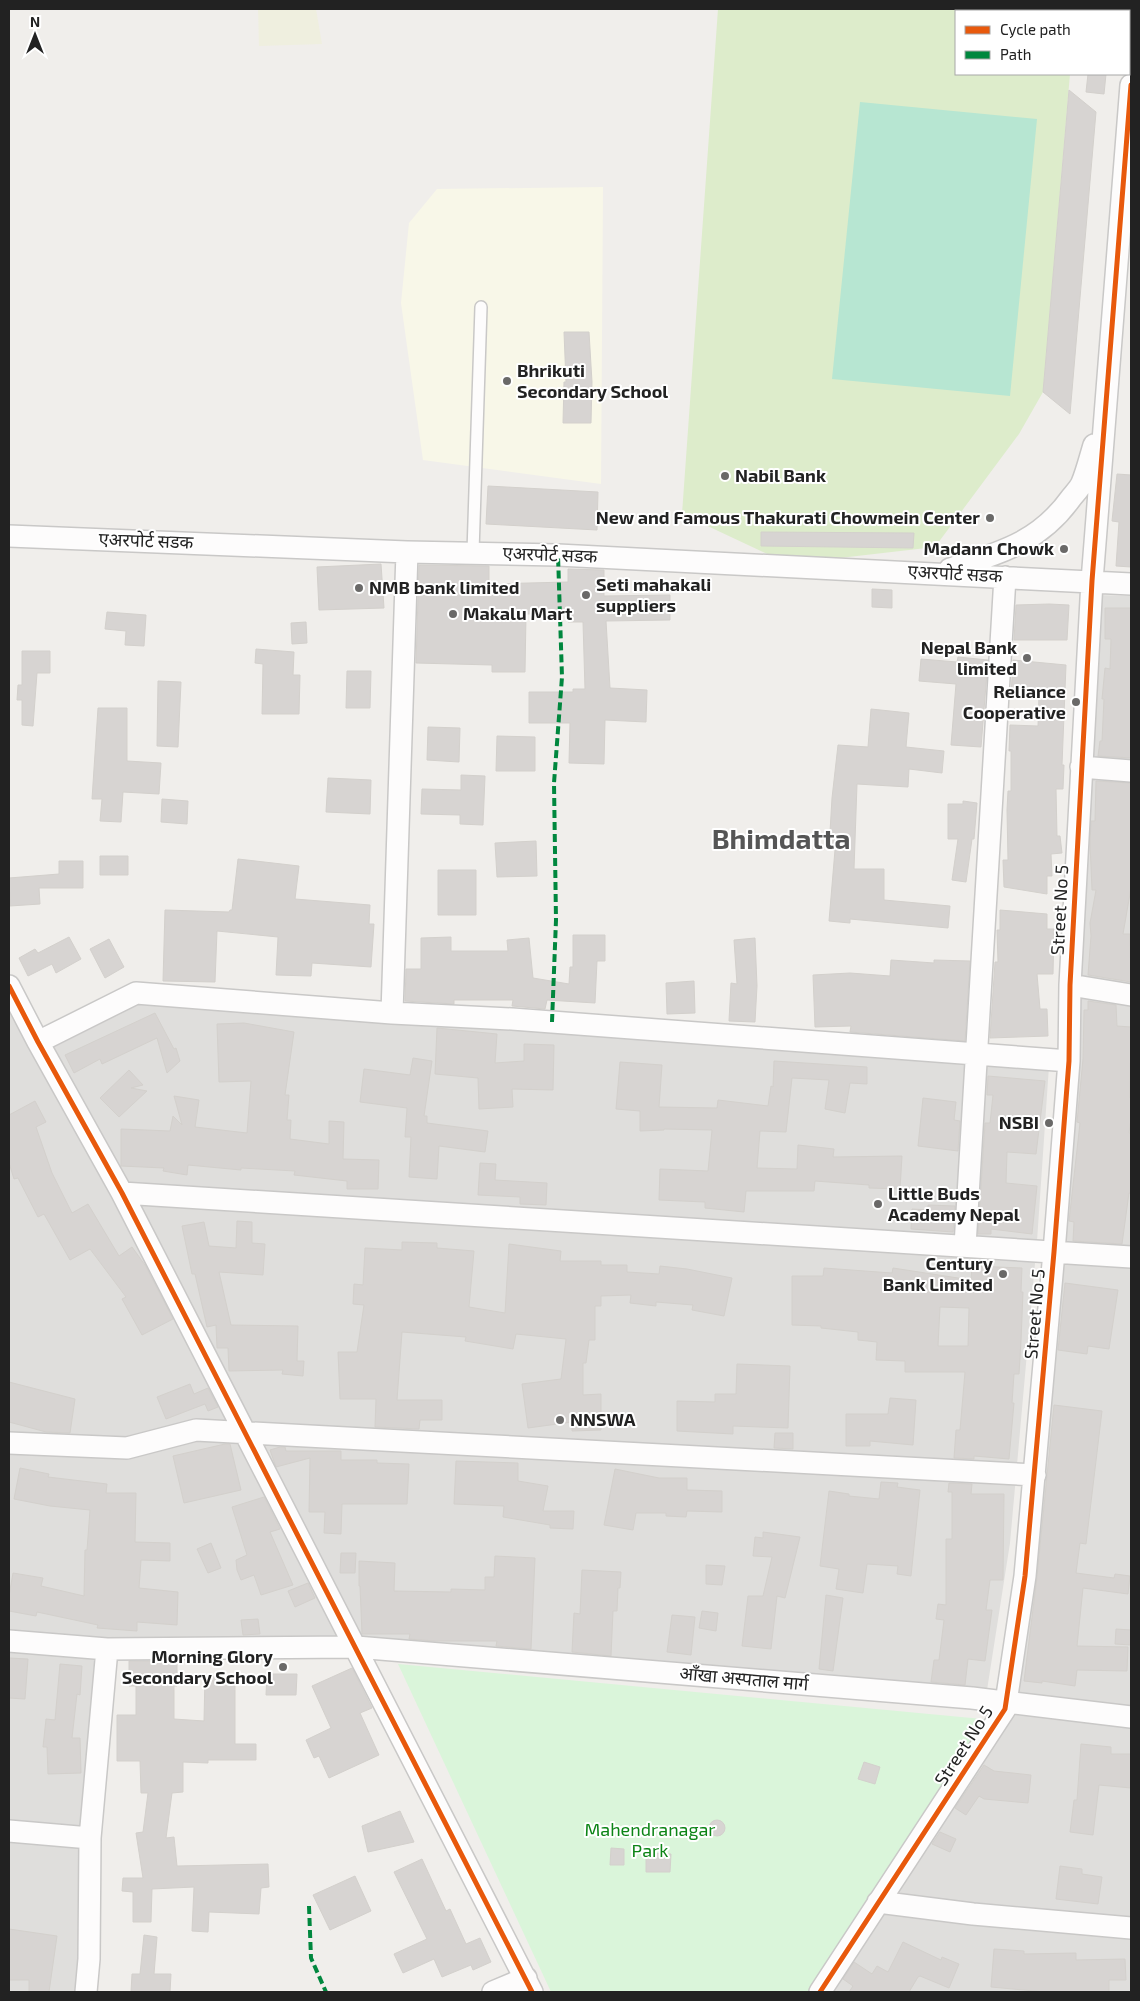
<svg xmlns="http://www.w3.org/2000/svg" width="1140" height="2001" font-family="'Exo 2','Noto Sans Devanagari',sans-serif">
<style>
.residential{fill:#dfdedc}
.education{fill:#f8f7e8}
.farmland{fill:#efefdf}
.grass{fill:#ddeccb}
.park{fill:#daf5da}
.pitch{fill:#b7e6d2}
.building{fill:#d7d4d2;stroke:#d3d0cc;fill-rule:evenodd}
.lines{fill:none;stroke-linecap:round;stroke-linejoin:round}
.lane-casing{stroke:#c9c8c7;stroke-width:14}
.street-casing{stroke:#c9c8c7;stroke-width:24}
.lane{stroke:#fdfcfc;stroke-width:11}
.street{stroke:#fdfcfc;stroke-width:21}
.quiet{stroke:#00873e;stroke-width:4;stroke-dasharray:8 4;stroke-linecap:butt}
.cycleway-casing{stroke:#fff;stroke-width:8}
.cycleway{stroke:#e8590c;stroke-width:5}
.poi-dot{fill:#6a6968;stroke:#fff;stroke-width:2}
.labels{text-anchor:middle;stroke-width:4;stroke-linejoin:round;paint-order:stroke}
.poi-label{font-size:18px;font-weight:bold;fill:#222;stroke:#fff;text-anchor:start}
.street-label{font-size:18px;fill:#222;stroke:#fff}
.park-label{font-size:18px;fill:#0c8416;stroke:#fff}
.town-label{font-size:28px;font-weight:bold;fill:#555;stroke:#fff}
</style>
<rect width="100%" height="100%" fill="#f0eeeb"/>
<path class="residential" d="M1096 595 1131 596V1708L1012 1695Z
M9 999 344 1640 105 1646 78 1992H9Z
M133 1000 1049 1066 1037 1241 1010 1543 987 1690 359 1645 48 1048Z
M1007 1714 1131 1726V1992H823Z"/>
<path class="education" d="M603 187 601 484 423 460 401 303 409 223 437 189Z"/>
<path class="farmland" d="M258 9H316L322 44 259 46Z"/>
<path class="grass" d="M718 9H1074V11H956V74H1070L1043 392 1019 434 935 547 805 562 776 558 682 514Z"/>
<path class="park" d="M398 1664 993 1720 810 1992H551Z"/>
<path class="pitch" d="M860 102 1037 119 1010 396 832 379Z"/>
<path class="building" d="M1088 74H1106L1104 94 1086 92Z
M1069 90 1096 112 1070 414 1043 392Z
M564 332H589L592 382 591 423H563L564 382H566Z
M1117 474 1131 475V567L1116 566 1119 522 1112 521Z
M488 486 598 492 597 530 486 524Z
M761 532 914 533 913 548 761 546Z
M381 564 384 608 319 610 317 567Z
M419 565 489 566V584L568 582V569L604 570V596L670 595V620L606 621 610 688 647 690 646 722 605 720 604 764 569 763 570 723H529V692H573V689H585L583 622H568V614H526L525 672H492V665L416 663Z
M872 589 892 590V608L872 607Z
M1049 604 1069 605 1067 640H1014L1016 605Z
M1105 608H1131V758L1098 756 1100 741H1102L1104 699H1102L1105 668 1110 669 1111 639H1105Z
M107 612 146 615 144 646 125 645 126 631 105 629Z
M306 622 307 643 292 644 291 623Z
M256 649 294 652 293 675H300L299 714H262L263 664 255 663Z
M22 651H50V673H37L33 726 22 725V700H17L18 685H22Z
M958 657 988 660 981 747 951 745 956 684 919 681 921 659 957 662Z
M1013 660 1066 665 1062 765H1064L1063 789H1056L1057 836H1060L1062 853 1051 854 1052 876H1047V894L1004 887 1003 860H1008L1007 810 1008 791H1011V751H1009L1010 725 1038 726 1039 695H1011Z
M347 671H371L370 708H346Z
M158 681 181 682 178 747 157 746Z
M98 708H127V761L161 763 159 794 123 792 121 822 100 821 102 799H92Z
M871 709 909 713 906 747 944 751 942 773 909 769 908 787 857 784 854 869H884V900L950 906 948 928 850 919V923L829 921 835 850 829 849 832 798 838 745 868 747Z
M428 727 460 728 459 762 427 760Z
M497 736 535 737V771H496Z
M461 775 485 776 483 825 460 824V815L421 814 422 789 461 790Z
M328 778 371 780 370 814 326 812Z
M1096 781 1131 783V888L1123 934H1130L1131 982 1088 975 1091 936 1090 923 1096 890H1092L1090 844 1091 821H1095Z
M162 799 188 801 187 824 161 822Z
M963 801 977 803 974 839H972L966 882 952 880 958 839H948V804H963Z
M536 841 537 876 497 877 495 843Z
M100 856H128V875H100Z
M238 859 299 866 295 899 370 905 369 924H374L371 967 312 963 311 976 276 975 278 937 217 931 215 982 163 981 165 910 229 912 230 910H232Z
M59 861H83V888H39L40 904 10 906 9 878 59 874Z
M438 870H476V915H438Z
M1000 910 1047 914V929H1054L1053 974H1037L1040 1009H1047L1048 1036 990 1038 995 962H998L997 930H1000Z
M573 935H605V961H597L595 1003 547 1000 545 1009 512 1006 513 1000H454V1004L405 1001 406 969H421V938L451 937V951H508L507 940 529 938 533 978 569 984 570 967H573Z
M69 937 81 959 56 973 52 964 28 976 19 958 35 949 38 953Z
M755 938 757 986 755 1022 729 1021 731 983 737 984 734 940Z
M109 939 124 967 105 978 90 949Z
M891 960 934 963V960L970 961 965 1041 850 1032 851 1026 815 1027 813 975 850 973 890 976Z
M694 981 695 1013 667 1014 666 983Z
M1088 1001 1116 1005 1117 1026 1131 1027 1130 1098H1131V1119L1129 1133H1131V1193H1129L1122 1244 1073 1241 1074 1222 1069 1221 1080 1123 1077 1122 1083 1059 1084 1010H1088Z
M155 1013 174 1049 176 1048 180 1061 167 1073 157 1038 102 1064 100 1059 74 1073 65 1055Z
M244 1023 294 1032 285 1095H289L287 1120H291L290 1139 329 1144V1121L344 1122 343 1159 379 1160 378 1189H347V1181L294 1175 295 1171 241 1168V1170L188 1165 187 1175 163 1171 164 1168 121 1166V1129L170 1131 173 1116 182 1125 174 1096 199 1100 195 1127 247 1133 251 1081 219 1082 217 1024Z
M437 1028 497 1034 495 1063 524 1061V1044L554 1045 553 1090 512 1089 513 1107 479 1109 478 1078 435 1074Z
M413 1058 432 1061 424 1116H427V1123L488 1131 485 1152 439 1146 437 1179 409 1177 411 1137H405L407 1108 360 1102 364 1069 410 1075Z
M774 1061 867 1067V1084L850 1083 845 1113 825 1109 829 1080 792 1078 786 1132 760 1131 757 1168 797 1169 798 1145 834 1149 833 1157 902 1156 900 1189 869 1188V1185L815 1181 814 1191H746L744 1212 705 1208V1202L659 1200 660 1169 708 1171 712 1130 664 1129V1130L640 1131V1111L616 1109 620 1062 662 1065 659 1107 717 1108 718 1100 768 1106 771 1086 773 1087Z
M129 1070 143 1085 131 1088 147 1091 119 1117 100 1098Z
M988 1076 1045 1081 1036 1154 1007 1152 1006 1183 1037 1186 1032 1234 991 1229V1234H978L985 1123H990L993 1095H987Z
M923 1098 956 1102 954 1120 960 1121 958 1151 918 1146Z
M35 1101 46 1122 36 1127 52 1173 72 1213 88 1204 119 1256 132 1247 145 1265 173 1319 142 1335 122 1299 126 1297 90 1249 70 1260 44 1214 38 1217 18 1178 14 1179 9 1163V1115Z
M480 1163 496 1164 495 1180 547 1183 546 1205 520 1204V1197L478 1195Z
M928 1205 955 1206 953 1232 911 1229 912 1209 928 1210Z
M237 1221 252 1222V1243L265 1244 263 1275 219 1272 231 1325 298 1326 297 1361H304L303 1376 282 1374 283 1370 229 1371 228 1348H217L216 1325 207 1327 195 1274H192L182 1226 204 1222 209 1246 236 1248Z
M402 1242 437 1243V1248L474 1251 469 1307 505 1313 509 1244 561 1251 560 1261H601V1265H627V1272L659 1274 660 1266 687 1269 732 1278 724 1316 692 1310 693 1305 656 1302V1306L630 1303 631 1295 601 1296V1306H595V1340H589L586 1363H583V1395L601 1394V1430L572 1431V1422L528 1428 522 1384 561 1379 566 1339 516 1334 513 1349 465 1341 466 1337 402 1332 397 1400H442V1420H420L419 1429 375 1427 376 1399H340L338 1352H357L364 1305 353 1304 354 1284 363 1285 365 1248 402 1250Z
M972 1266 1022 1268 1021 1292H1023L1021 1341 1019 1374H1014L1012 1403H1014L1009 1459 974 1456V1459L954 1458 956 1430H960L965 1372H905V1361L876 1360 877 1342 858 1340V1332L821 1328V1326L792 1325V1276H823L824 1268 892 1273 893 1268 971 1280ZM940 1307 969 1308 968 1346H938Z
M1065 1283 1118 1290 1109 1349 1088 1346 1087 1354 1058 1350Z
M737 1364 790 1366 788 1428 733 1426V1434L677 1431V1401L715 1402V1394H736Z
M9 1382 75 1399 70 1433 46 1432 9 1422Z
M190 1384 194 1394 208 1388 218 1407 208 1411 205 1404 166 1419 157 1397Z
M890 1398 916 1400 913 1445 870 1441V1446H846V1414H888Z
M1054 1405 1102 1411 1086 1544 1080 1543 1076 1573 1114 1578 1115 1574 1130 1576 1128 1594 1083 1588 1077 1646 1128 1647 1127 1671 1077 1670 1075 1686 1042 1681V1683L1024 1681 1037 1577Z
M775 1433H793V1449L774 1448Z
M225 1444H230L241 1490 184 1503 173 1456Z
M280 1447H285L286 1451H341V1460H377V1463L409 1464 407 1504H342L341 1534 324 1533 325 1512H309L310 1458 276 1467 270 1450Z
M456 1461 518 1463V1481L548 1486 543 1511H574L573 1529 550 1528V1525L503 1517 504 1506 454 1504Z
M20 1468 49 1474 48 1477 107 1484 106 1493H136L135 1542 170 1543V1561L141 1560 139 1588 178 1592 177 1625 137 1622V1631L97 1628 98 1625 37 1612 36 1616 9 1611V1596L13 1573 43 1578 41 1586 84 1596 85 1550H87L90 1510 50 1506 14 1499Z
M615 1469 659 1478H687V1490L722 1491V1512L687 1511 686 1517 666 1516V1513H636L633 1530 604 1525Z
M881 1482 898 1483 897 1487 920 1490 911 1576 897 1574 898 1566 867 1564 863 1593 836 1589 839 1569 820 1566 829 1491 849 1494V1496L879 1499Z
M949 1483 972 1484 971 1494H1004L1003 1580H990L986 1610H992L985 1661 968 1659 965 1685 931 1682 934 1660H939L944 1620 936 1619 938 1604 946 1605V1539H952V1492H948Z
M264 1497 280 1529 270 1532 293 1585 261 1595 254 1575 241 1580 237 1570 236 1560 247 1555 232 1507Z
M763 1532 800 1537 785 1598 777 1596 771 1649 742 1646 748 1596H763L772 1557 753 1556 755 1537 763 1538Z
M211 1543 221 1568 208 1573 197 1549Z
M341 1553H356L355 1573H340Z
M495 1556 535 1558 531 1649 496 1646 497 1641H435L409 1639 410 1634H362L360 1586H359V1561L395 1563 394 1591 451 1592V1589L485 1590V1577H494Z
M706 1565 725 1566 722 1585 706 1584Z
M582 1570 621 1572 620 1588H618L617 1611H613L611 1656 572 1652 574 1613 580 1614Z
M308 1583 315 1598 295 1607 288 1591Z
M826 1595 843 1598 833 1671 819 1669Z
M702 1611 718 1613 716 1631 699 1628Z
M672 1615 695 1617 691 1655 667 1652Z
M258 1619 260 1634 243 1635 241 1620Z
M1116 1629 1131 1630V1645L1115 1644Z
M9 1658 28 1659 25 1699 9 1698Z
M129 1661H177V1686H174V1719L204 1721 205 1676H235V1744H256V1760H208V1763L183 1762V1792L172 1793 166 1838 174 1837 177 1866 268 1864 269 1887 261 1888 259 1914 209 1912 208 1932 192 1931 194 1887 152 1889 151 1922H133V1892L122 1891 123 1878H143L136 1833 143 1832 148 1793H141L140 1761H117V1715H136V1686H129Z
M60 1664 82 1666 80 1695 77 1694 72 1738H80L81 1773 48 1774 47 1747H43L46 1719 55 1720Z
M352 1668 372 1708 360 1713 379 1755 329 1778 319 1756 314 1758 306 1740 331 1728 312 1686Z
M267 1674H297L296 1695H266Z
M1081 1744 1111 1747V1754H1131V1788L1099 1785 1093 1835 1070 1832 1074 1800H1077Z
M864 1762 880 1767 875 1784 858 1779Z
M984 1765 994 1771 1031 1775 1028 1803 984 1799 979 1796 966 1815 955 1808Z
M400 1811 414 1842 368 1852 362 1826Z
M709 1828a8 8 0 1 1 16 0a8 8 0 1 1-16 0Z
M940 1832 956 1839 950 1852 932 1844Z
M611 1848 624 1849V1865H610Z
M646 1853 671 1854 670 1872H646Z
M422 1859 446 1911 450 1909 466 1944 480 1938 491 1962 473 1970 471 1965 442 1977 434 1959 403 1973 394 1954 427 1939 394 1872Z
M1060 1866 1082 1869V1874L1102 1877 1098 1904 1056 1899Z
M355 1876 371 1911 330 1930 313 1895Z
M9 1929 57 1936 49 1992H29V1980H9Z
M144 1935 157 1937 154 1974H171L170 1992H131L132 1974H140Z
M903 1942 941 1960 942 1957 959 1964 949 1988 920 1976 918 1977 909 1992H849L853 1986 843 1979 854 1962 872 1974 877 1966 888 1972Z
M994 1949 1024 1951V1954L1076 1953V1960L1125 1959 1126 1980H1109V1992H1045L991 1987Z"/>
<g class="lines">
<g class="lane-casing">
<path id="lane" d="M473 552 481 307"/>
</g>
<g class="street-casing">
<path id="street" d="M9 536 407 552 558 555 1131 584
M950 569C999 553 1039 543 1071 498 1075 493 1080 488 1082 483 1087 471 1090 458 1094 445
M1081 767 1131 771
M1070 985 1131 995
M9 986 38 1042 122 1193 532 1992
M392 1013 407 552
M38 1042 136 993 392 1013 512 1019 1069 1061
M122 1193 1131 1257
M965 1246 1005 577
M9 1443 127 1448 196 1430 1035 1475
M9 1641 107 1649 356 1647 972 1698 1131 1717
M9 1831 90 1838
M878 1902 973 1914 1131 1928
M86 1992 89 1959 90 1838 107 1649
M493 1992 526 1978
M820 1992 1005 1709 1025 1576 1054 1252 1069 1061 1070 985 1092 581 1131 85"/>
</g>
<use href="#lane" class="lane"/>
<use href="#street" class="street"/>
<path class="quiet" d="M552 1022 556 920 554 783 562 677 558 555
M309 1906 311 1958 326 1992"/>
<g class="cycleway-casing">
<path id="cycleway" d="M9 986 38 1042 122 1193 532 1992
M820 1992 1005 1709 1025 1576 1054 1252 1069 1061 1070 985 1092 581 1131 85"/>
</g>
<use href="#cycleway" class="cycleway"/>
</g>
<g class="poi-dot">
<circle cx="507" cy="381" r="5"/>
<circle cx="725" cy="476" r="5"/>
<circle cx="990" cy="518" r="5"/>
<circle cx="1064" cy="549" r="5"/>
<circle cx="359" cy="588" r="5"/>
<circle cx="586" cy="595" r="5"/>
<circle cx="453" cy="614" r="5"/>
<circle cx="1027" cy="658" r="5"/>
<circle cx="1076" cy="702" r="5"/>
<circle cx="1049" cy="1123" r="5"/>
<circle cx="878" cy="1204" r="5"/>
<circle cx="1003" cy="1274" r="5"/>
<circle cx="560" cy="1420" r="5"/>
<circle cx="283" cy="1667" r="5"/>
</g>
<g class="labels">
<g class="poi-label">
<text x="517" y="377">Bhrikuti<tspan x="517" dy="21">Secondary School</tspan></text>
<text x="735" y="482">Nabil Bank</text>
<text x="980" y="524" text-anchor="end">New and Famous Thakurati Chowmein Center</text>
<text x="1054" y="555" text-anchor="end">Madann Chowk</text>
<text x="596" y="591">Seti mahakali<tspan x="596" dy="21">suppliers</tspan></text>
<text x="369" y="594">NMB bank limited</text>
<text x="463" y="620">Makalu Mart</text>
<text x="1017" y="654" text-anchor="end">Nepal Bank<tspan x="1017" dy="21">limited</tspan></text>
<text x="1066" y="698" text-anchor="end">Reliance<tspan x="1066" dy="21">Cooperative</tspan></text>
<text x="1039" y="1129" text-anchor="end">NSBI</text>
<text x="888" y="1200">Little Buds<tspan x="888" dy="21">Academy Nepal</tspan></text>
<text x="993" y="1270" text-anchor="end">Century<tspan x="993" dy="21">Bank Limited</tspan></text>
<text x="570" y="1426">NNSWA</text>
<text x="273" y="1663" text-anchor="end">Morning Glory<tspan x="273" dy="21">Secondary School</tspan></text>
</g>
<g class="street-label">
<text transform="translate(146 541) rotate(2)" y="6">एअरपोर्ट सडक</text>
<text transform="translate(550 555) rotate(2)" y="6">एअरपोर्ट सडक</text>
<text transform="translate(955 574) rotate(3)" y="6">एअरपोर्ट सडक</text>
<text transform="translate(1060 910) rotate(-87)" y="6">Street No 5</text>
<text transform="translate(1035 1314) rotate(-85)" y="6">Street No 5</text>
<text transform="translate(744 1679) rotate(5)" y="6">आँखा अस्पताल मार्ग</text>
<text transform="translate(964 1746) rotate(-57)" y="6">Street No 5</text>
</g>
<g class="park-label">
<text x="650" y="1836">Mahendranagar<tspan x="650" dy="21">Park</tspan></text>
</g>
<g class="town-label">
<text x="781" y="849">Bhimdatta</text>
</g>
</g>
<rect width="1140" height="2001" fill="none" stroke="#222222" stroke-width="20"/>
<rect x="955" y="10" width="175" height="65" fill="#ffffff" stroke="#a7a7a7"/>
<rect x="965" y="26" width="25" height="8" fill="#e8590c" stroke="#a7a7a7"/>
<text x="1000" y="35" font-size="15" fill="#222222">Cycle path</text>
<rect x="965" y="51" width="25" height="8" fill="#00873e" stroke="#a7a7a7"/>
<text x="1000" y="60" font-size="15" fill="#222222">Path</text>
<g transform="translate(35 35)" stroke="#ffffff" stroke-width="4" paint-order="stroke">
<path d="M0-4L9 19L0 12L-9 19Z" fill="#222222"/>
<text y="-8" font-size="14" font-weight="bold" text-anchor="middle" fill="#222222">N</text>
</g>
</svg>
